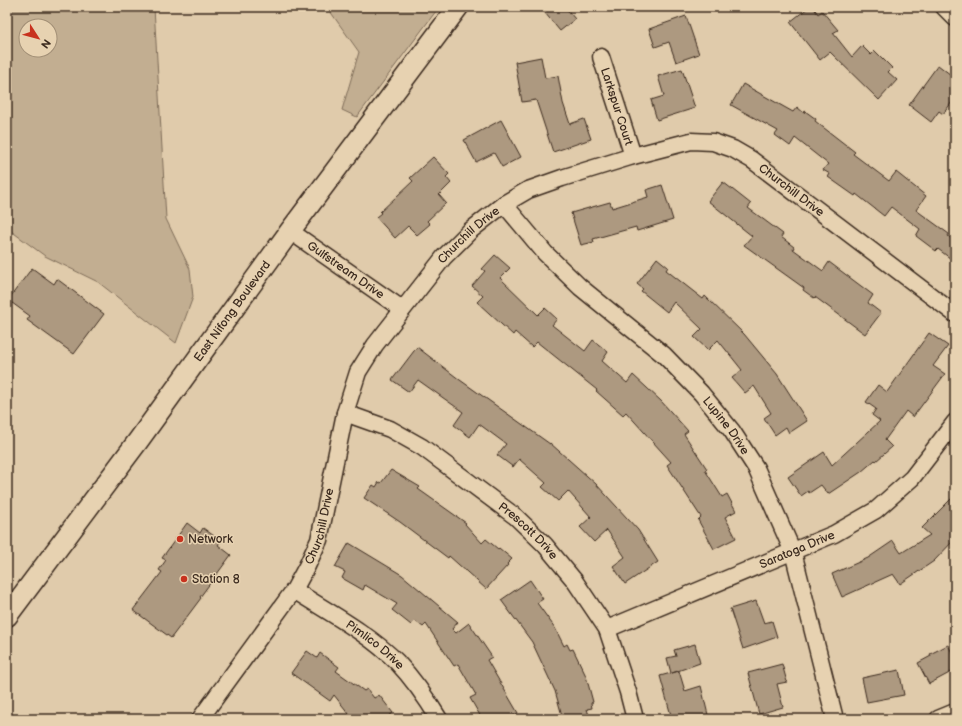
<svg xmlns="http://www.w3.org/2000/svg" width="962" height="726" font-family="'Balsamiq Sans',sans-serif">
<style>
.green{fill:#c2ae91;stroke:#7e6c58;fill-rule:evenodd}
.building{fill:#ad9980;stroke:#3b2a1e}
.lines{fill:none;stroke-linecap:round;stroke-linejoin:round}
.minor-casing{stroke:#3b2a1e;stroke-width:19}
.tertiary-casing{stroke:#3b2a1e;stroke-width:23}
.minor{stroke:#e7d2b1;stroke-width:16}
.tertiary{stroke:#e7d2b1;stroke-width:20}
.poi-dot{fill:#c8321e;stroke:#e7d2b1;stroke-width:1.5}
.labels{text-anchor:middle;stroke-width:3;stroke-linejoin:round;paint-order:stroke}
.street-label{font-size:12px;fill:#3b2a1e;stroke:#e7d2b1}
.poi-label{font-size:12px;fill:#3b2a1e;stroke:#e7d2b1;text-anchor:start}
</style>
<rect width="100%" height="100%" fill="#e0cbab"/>
<filter id="ink" filterUnits="userSpaceOnUse"><feTurbulence type="fractalNoise" baseFrequency=".025" numOctaves="2"/><feDisplacementMap in="SourceGraphic" scale="8" xChannelSelector="R" yChannelSelector="G"/><feConvolveMatrix kernelMatrix="1 2 1 2 8 2 1 2 1" color-interpolation-filters="sRGB"/></filter>
<g filter="url(#ink)">
<path class="green" d="M7 7H154L166 219 190 269 193 297 176 343 98 282 45 256 7 228ZM26 26H50V50H26Z
M327 7H439L357 117 342 110 359 52Z"/>
<path class="building" d="M540 7H565L575 19 560 31Z
M809 7H813L818 14 822 11 838 30 833 33 852 57 862 46 871 55 875 51 892 68 888 72 897 80 879 100 830 52 820 60 790 22Z
M686 16 699 54 676 62 669 42 655 47 649 29Z
M541 57 545 78 558 76 563 103 570 124 584 119 591 139 553 152 536 100 522 102 515 62Z
M938 65 955 78V98L943 114 939 111 931 122 909 105Z
M682 69 695 108 657 120 651 100 664 96 658 76Z
M743 84 793 112 797 107 804 113 805 111 816 119 815 121 855 152 853 154 889 181 896 172 926 196 916 210 949 234 948 236 955 241V262L938 249 936 251 916 236 920 229 891 207 884 216 856 194 855 196 828 177 830 174 823 170 828 164 795 138 790 146 775 135 778 131 731 105Z
M501 120 521 157 502 167 494 153 476 162 464 140Z
M433 157 449 174 446 177 451 183 439 195 446 203 427 221 430 224 417 235 408 226 395 238 376 217 381 213 380 212 413 181 410 178Z
M723 182 751 204 748 208 783 234 781 237 794 247 793 249 823 271 829 262 873 295 868 303 881 313 865 334 815 297 814 298 803 290 804 288 744 245 752 236 708 201Z
M662 185 673 220 637 231 636 227 593 239 594 242 581 245 571 213 610 202 612 208 648 197 646 190Z
M495 255 510 268 500 278 538 315 545 308 557 319 552 325 585 351 593 340 608 352 602 361 627 383 633 375 661 401 688 431 684 434 707 469 705 470 722 497 727 494 736 511 725 517 736 538 714 549 698 520 701 517 667 465 671 462 626 412 623 415 596 391 597 390 537 342 532 347 515 332 513 335 477 302 483 296 472 286 485 271 482 269Z
M657 258 668 267 666 270 703 299 705 296 744 334 777 374 807 421 789 433 786 427 775 435 764 418 771 413 754 386 745 393 732 378 742 370 718 340 708 350 694 337 702 329 674 302 667 312 641 291 643 289 637 284Z
M32 268 54 284 57 279 104 314 74 354 27 320 30 316 8 300Z
M929 333 948 346 933 366 945 374 913 417 906 411 885 440 892 447 876 461 875 460 861 472 828 494 821 485 809 493 808 491 801 496 788 477 824 452 832 465 880 421 872 415 876 409 866 402 878 385 887 392Z
M417 347 460 380 550 444V443L596 484 638 530 658 562 625 584 613 566 625 557 607 530 594 542 580 527 591 517 568 491 558 501 542 487 546 483 519 459 513 467 497 455 506 444 479 424 470 437 454 425 463 412 418 380 409 392 392 380Z
M391 470 420 487 418 489 466 523 465 524 482 543 486 539 498 549 499 548 512 559 507 564 508 565 486 589 449 556 448 558 400 522 364 498 373 485 376 487 379 482 381 483Z
M955 495V539L934 561 900 584 893 574 842 597 832 574 868 558 893 541 901 553 930 535 922 528Z
M187 523 200 533 203 528 221 541 218 545 231 555 200 597 201 598 171 638 133 610 162 572 159 570 166 560 162 558Z
M349 543 402 575 458 622 452 629 456 633 469 623 492 657 487 660 518 713 508 719H482L470 698 476 695 458 664 454 666 426 624 423 627 415 621 411 625 392 610 397 604 365 585 363 590 342 578 345 572 335 567Z
M530 580 543 599 537 603 555 628 564 646 567 644 570 650 573 649 586 676 593 702 591 703 592 708 587 709 590 719H563L555 691 532 642 501 600Z
M756 601 764 623 772 621 777 637 743 649 730 609Z
M695 644 700 663 672 673 679 671 685 691 701 686 709 719H672L660 676 671 673 667 658 676 656 674 650Z
M948 645 955 658V670L929 684 918 663 931 656 930 654Z
M307 651 317 658 320 653 339 667 336 671 364 691 367 689 374 698 379 695 393 713 385 719H353L334 695 330 701 291 673Z
M782 664 787 682 777 684 783 707 759 714 748 673Z
M899 670 904 695 867 702 862 678Z"/>
<g class="lines">
<g class="minor-casing">
<g id="minor">
<path d="M944 7 955 18"/>
<path id="s1" d="M601 57 633 156"/>
<path id="s2" d="M504 204 545 253 580 287 664 355 701 393 732 431 756 468 793 552 835 719"/>
<path id="s3" d="M290 231 402 309"/>
<path id="s4" d="M345 413 390 429 422 447 516 517 545 545 574 580 607 629 628 692 635 719"/>
<path id="s5" d="M294 590C328 612 368 633 397 662 413 679 427 699 439 719"/>
<path id="s6" d="M607 629 834 534 876 510 912 478 955 422"/>
<path id="s7" d="M200 719 294 590 307 566 319 540 345 413 358 372 375 345 444 257 471 230 504 204 528 190 562 178 633 156 691 141 713 142 733 149 752 160 955 314"/>
<path d="M938 719 955 712"/>
</g>
</g>
<g class="tertiary-casing">
<g id="tertiary">
<path id="s8" d="M7 616 138 441 290 231 458 7"/>
</g>
</g>
<use href="#minor" class="minor"/>
<use href="#tertiary" class="tertiary"/>
</g>
</g>
<g class="poi-dot">
<circle cx="180" cy="539" r="4"/>
<circle cx="184" cy="579" r="4"/>
</g>
<g class="labels">
<g class="street-label">
<text dy="4" stroke="none"><textPath href="#s1" startOffset="52">Larkspur Court</textPath></text>
<text dy="4" stroke="none"><textPath href="#s7" startOffset="925">Churchill Drive</textPath></text>
<text dy="4" stroke="none"><textPath href="#s7" startOffset="565">Churchill Drive</textPath></text>
<text dy="4" stroke="none"><textPath href="#s3" startOffset="68">Gulfstream Drive</textPath></text>
<text dy="4" stroke="none"><textPath href="#s8" startOffset="379">East Nifong Boulevard</textPath></text>
<text dy="4" stroke="none"><textPath href="#s2" startOffset="315">Lupine Drive</textPath></text>
<text dy="4" stroke="none"><textPath href="#s7" startOffset="229">Churchill Drive</textPath></text>
<text dy="4" stroke="none"><textPath href="#s4" startOffset="220">Prescott Drive</textPath></text>
<text dy="4" stroke="none"><textPath href="#s6" startOffset="206">Saratoga Drive</textPath></text>
<text dy="4" stroke="none"><textPath href="#s5" startOffset="98">Pimlico Drive</textPath></text>
</g>
<g class="poi-label">
<text x="188" y="543">Network</text>
<text x="192" y="583">Station 8</text>
</g>
</g>
<rect width="962" height="726" fill="none" stroke="#e7d2b1" stroke-width="24"/>
<rect x="12" y="12" width="938" height="702" fill="none" stroke="#3b2a1e" stroke-width="1.5" filter="url(#ink)"/>
<g transform="translate(38 38) rotate(126)"><circle r="19" fill="#e7d2b1" stroke="#a28f76"/>
<path d="M0-3L7 15L0 10L-7 15Z" fill="#c8321e"/>
<text y="-6" font-size="11" font-weight="bold" text-anchor="middle" fill="#3b2a1e">N</text>
</g>
</svg>
